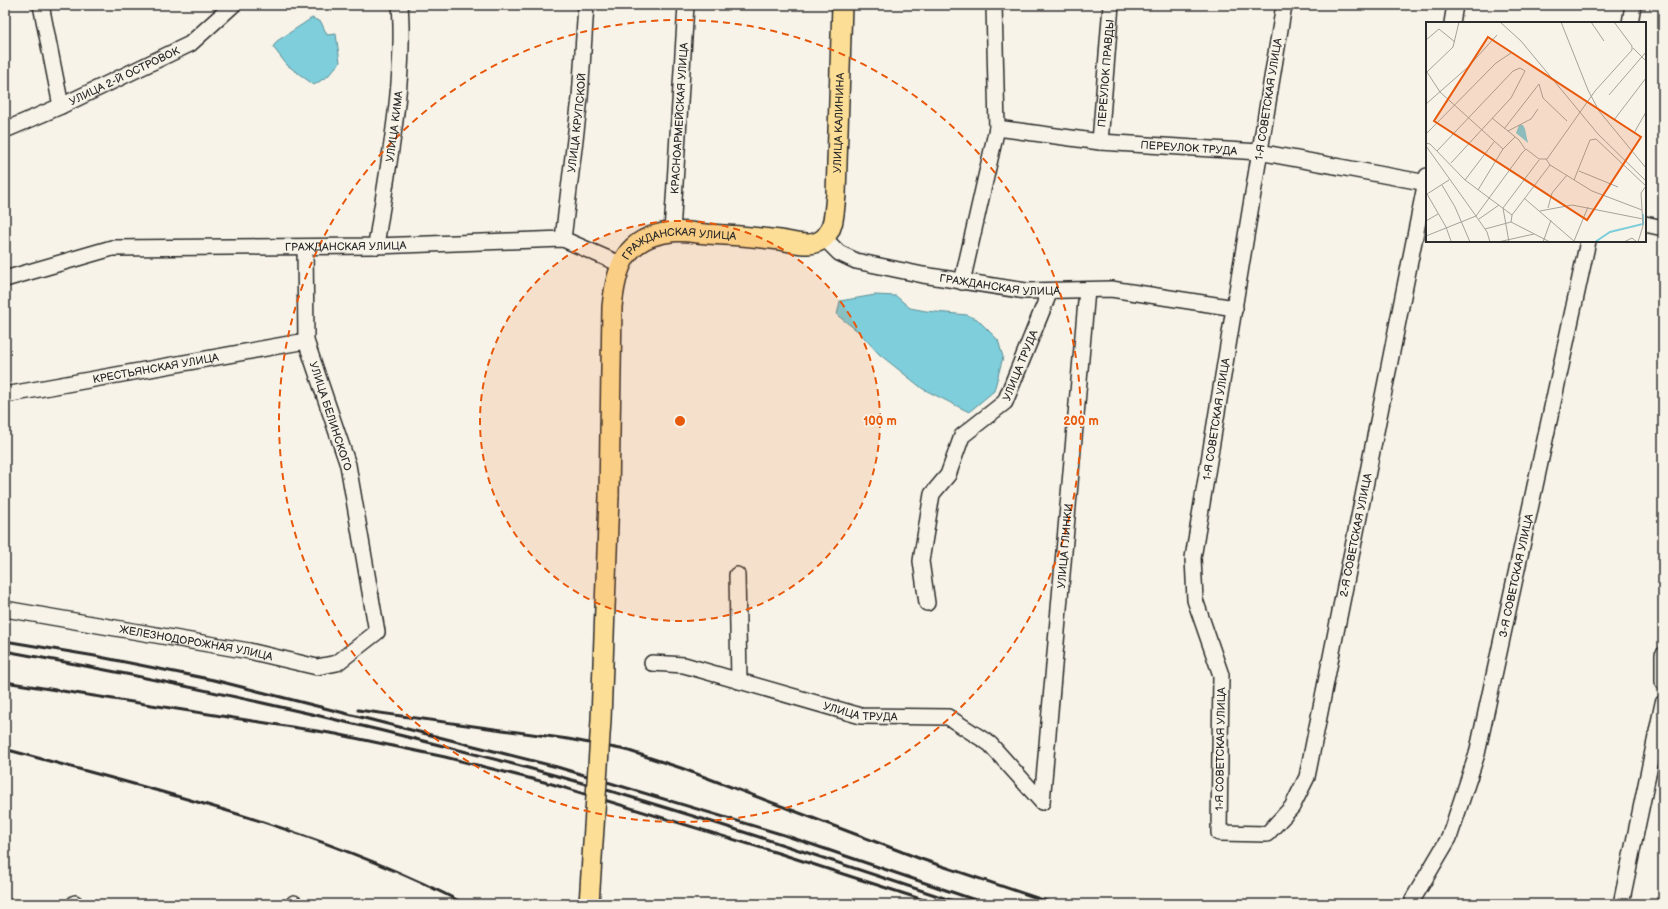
<svg xmlns="http://www.w3.org/2000/svg" width="1668" height="909" font-family="'Balsamiq Sans',sans-serif">
<style>
.water{fill:#7ecedb;stroke:#5d8d95}
.lines{fill:none;stroke-linecap:round;stroke-linejoin:round}
.minor-casing{stroke:#2b2b2b;stroke-width:18}
.major-casing{stroke:#2b2b2b;stroke-width:22}
.minor{stroke:#f7f3e8;stroke-width:15}
.major{stroke:#fdde96;stroke-width:19}
.rail{stroke:#2b2b2b;stroke-width:3}
.major-bridge-casing{stroke:#2b2b2b;stroke-width:22;stroke-linecap:butt}
.major-bridge{stroke:#fdde96;stroke-width:19}
.ring{fill:none;stroke:#e8590c;stroke-width:2;stroke-dasharray:7 5}
.labels{text-anchor:middle;stroke-width:3.5;stroke-linejoin:round;paint-order:stroke}
.street-label{font-size:11px;fill:#2b2b2b;stroke:#f7f3e8}
.inset-river{fill:none;stroke:#7ecedb;stroke-width:2}
.inset-road{fill:none;stroke:#a5a39c;stroke-width:1}
.view{fill:#e8590c;fill-opacity:0.15;stroke:#e8590c;stroke-width:2}
.inset-edge{fill:none;stroke:#2b2b2b;stroke-width:2}
.centre{fill:#e8590c;stroke:#f7f3e8;stroke-width:2}
.ring-label{font-size:12px;text-anchor:middle;font-weight:bold;fill:#e8590c;stroke:#f7f3e8;stroke-width:3.5;stroke-linejoin:round;paint-order:stroke}
</style>
<rect width="100%" height="100%" fill="#f7f3e8"/>
<filter id="ink" filterUnits="userSpaceOnUse"><feTurbulence type="fractalNoise" baseFrequency=".025" numOctaves="2"/><feDisplacementMap in="SourceGraphic" scale="8" xChannelSelector="R" yChannelSelector="G"/><feConvolveMatrix kernelMatrix="1 2 1 2 8 2 1 2 1" color-interpolation-filters="sRGB"/></filter>
<g filter="url(#ink)">
<path class="water" d="M312 18 321 22 327 35 336 34 340 62 328 76 314 85 287 65 273 47 277 41Z
M875 295 896 296 910 308 926 311 967 315 977 319 998 340 1003 357 994 391 969 412 923 389 879 354 859 332 837 315 840 301Z"/>
<g class="lines">
<g class="minor-casing">
<g id="minor">
<path d="M41 5 61 106"/>
<path id="s1" d="M1284 5 1193 558 1195 600 1221 675 1219 833 1267 834 1292 807 1307 777 1427 176"/>
<path d="M1452 23 1455 5"/>
<path d="M1630 23 1633 5"/>
<path id="s2" d="M997 128 1100 142 1259 152 1427 183"/>
<path id="s3" d="M5 130 61 106 190 44 233 5"/>
<path id="s4" d="M1100 142 1111 5"/>
<path d="M1645 224 1663 228"/>
<path id="s5" d="M672 232 686 5"/>
<path id="s6" d="M824 238 839 253 856 261 923 275 1026 291 1111 289 1235 308"/>
<path id="s7" d="M563 239 580 98 586 5"/>
<path id="s8" d="M376 246C387 170 406 82 400 5"/>
<path id="s9" d="M5 279 112 248 376 246 563 239 620 264"/>
<path d="M962 282 997 128 994 5"/>
<path id="s10" d="M5 395 306 341"/>
<path d="M737 575 739 681"/>
<path id="s11" d="M927 603 921 561 932 494 948 475 962 436 1005 402 1050 291"/>
<path id="s12" d="M5 609 249 651 317 667 337 663 377 632 348 465 306 341 305 247"/>
<path d="M1663 655V682"/>
<path id="s13" d="M652 663 684 665 861 716 948 717 990 744 1042 802"/>
<path id="s14" d="M1042 802 1087 290"/>
<path id="s15" d="M1413 899 1449 838 1477 754 1588 241"/>
<path d="M75 903V904"/>
<path d="M294 904V903"/>
<path d="M1621 904 1663 703"/>
</g>
</g>
<g class="major-casing">
<g id="major">
<path id="s16" d="M609 496 612 307C616 267 625 237 671 232 682 230 695 233 707 234 731 235 756 237 780 240 794 242 812 249 824 238 835 228 834 210 836 195L842 5"/>
</g>
</g>
<use href="#minor" class="minor"/>
<use href="#major" class="major"/>
<path class="rail" d="M5 641 95 656 214 680 557 767 784 835 987 904
M5 651C189 684 373 726 554 775 691 813 827 859 962 904
M5 682 336 734 445 757 552 784 778 853 936 904
M358 710 568 739 626 750 681 768 921 859 1055 904
M5 749C161 792 321 829 465 904"/>
<g class="major-bridge-casing">
<path id="major-bridge" d="M589 904 601 720 609 496"/>
</g>
<use href="#major-bridge" class="major-bridge"/>
</g>
</g>
<circle cx="680" cy="421" r="200" fill="#e8590c" fill-opacity=".12"/>
<g class="ring">
<circle cx="680" cy="421" r="200"/>
<circle cx="680" cy="421" r="401"/>
</g>
<g class="labels">
<g class="street-label">
<text dy="4" stroke="none"><textPath href="#s4" startOffset="69">ПЕРЕУЛОК ПРАВДЫ</textPath></text>
<text dy="4" stroke="none"><textPath href="#s3" startOffset="131">УЛИЦА 2-Й ОСТРОВОК</textPath></text>
<text transform="translate(1268 99) rotate(-81)" y="4">1-Я СОВЕТСКАЯ УЛИЦА</text>
<text dy="4" stroke="none"><textPath href="#s5" startOffset="114">КРАСНОАРМЕЙСКАЯ УЛИЦА</textPath></text>
<text dy="4" stroke="none"><textPath href="#s7" startOffset="117">УЛИЦА КРУПСКОЙ</textPath></text>
<text dy="4" stroke="none"><textPath href="#s16" startOffset="568">УЛИЦА КАЛИНИНА</textPath></text>
<text dy="4" stroke="none"><textPath href="#s8" startOffset="121">УЛИЦА КИМА</textPath></text>
<text dy="4" stroke="none"><textPath href="#s2" startOffset="193">ПЕРЕУЛОК ТРУДА</textPath></text>
<text dy="4" stroke="none"><textPath href="#s9" startOffset="345">ГРАЖДАНСКАЯ УЛИЦА</textPath></text>
<text dy="4" stroke="none"><textPath href="#s16" startOffset="300">ГРАЖДАНСКАЯ УЛИЦА</textPath></text>
<text dy="4" stroke="none"><textPath href="#s6" startOffset="186">ГРАЖДАНСКАЯ УЛИЦА</textPath></text>
<text dy="4" stroke="none"><textPath href="#s11" startOffset="271">УЛИЦА ТРУДА</textPath></text>
<text dy="4" stroke="none"><textPath href="#s10" startOffset="153">КРЕСТЬЯНСКАЯ УЛИЦА</textPath></text>
<text transform="translate(331 416) rotate(72)" y="4">УЛИЦА БЕЛИНСКОГО</text>
<text transform="translate(1216 419) rotate(-81)" y="4">1-Я СОВЕТСКАЯ УЛИЦА</text>
<text dy="4" stroke="none"><textPath href="#s1" startOffset="1205">2-Я СОВЕТСКАЯ УЛИЦА</textPath></text>
<text dy="4" stroke="none"><textPath href="#s14" startOffset="257">УЛИЦА ГЛИНКИ</textPath></text>
<text dy="4" stroke="none"><textPath href="#s15" startOffset="342">3-Я СОВЕТСКАЯ УЛИЦА</textPath></text>
<text dy="4" stroke="none"><textPath href="#s12" startOffset="194">ЖЕЛЕЗНОДОРОЖНАЯ УЛИЦА</textPath></text>
<text dy="4" stroke="none"><textPath href="#s13" startOffset="215">УЛИЦА ТРУДА</textPath></text>
<text transform="translate(1220 749) rotate(-89)" y="4">1-Я СОВЕТСКАЯ УЛИЦА</text>
</g>
</g>
<g transform="translate(1426 22)">
<rect width="220" height="220" fill="#f7f3e8"/>
<path d="M93 103H97L99 107 102 121 90 111Z" fill="#7ecedb"/>
<path class="inset-river" d="M169 220 184 210 217 202V192"/>
<path class="inset-road" d="M74 0 95 19 172 112 220 159M135 0 162 68 173 89 220 146M165 0 178 19M0 18 13 7 29 20M207 26 220 39M1 50 14 70 77 127M1 50 27 25 33 0M113 62 117 76 141 99M183 73 220 30M0 82 42 45 71 13M66 96 93 118 99 127M188 98 220 56M78 107 113 62M82 109 105 97 112 87M208 111 220 90M0 112 70 41 85 31M0 121 4 122 39 158 86 193M0 124 50 194 0 214M11 129 87 49 94 46 99 49 85 76 25 141M120 137 124 143 166 169 216 188M153 149 192 165M39 158 68 120M148 158 164 118 170 117 220 164M16 163 29 185 44 220M52 168 77 127 89 115M1 172 20 205 25 219M1 172 23 158M98 176 149 220M122 186 126 171 141 153M114 189 146 183 217 197M53 197 73 183M0 199 12 192M85 200 86 193 124 143M85 200 124 220M59 207 85 200M148 219 162 185M64 220 61 210 50 194 96 131 100 127 113 137H121L169 69 206 28V24L188 0M72 220 108 212M83 220 77 186 113 138M117 220 125 198M198 220 206 216 211 220M212 220 217 204 215 171 220 164"/>
<path class="view" d="M62 15 215 115 161 198 8 99Z"/>
<rect width="220" height="220" class="inset-edge"/>
</g>
<circle cx="680" cy="421" r="6" class="centre"/>
<g class="ring-label">
<text x="880" y="425">100 m</text>
<text x="1081" y="425">200 m</text>
</g>
<rect width="1668" height="909" fill="none" stroke="#f7f3e8" stroke-width="20"/>
<rect x="10" y="10" width="1648" height="889" fill="none" stroke="#2b2b2b" stroke-width="1.5" filter="url(#ink)"/>
</svg>
